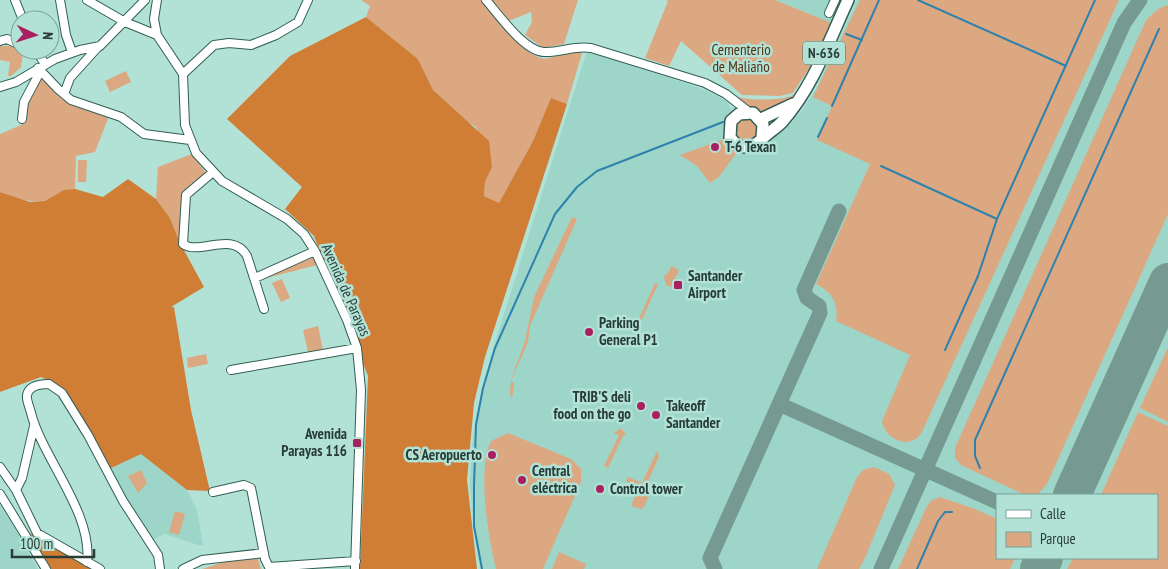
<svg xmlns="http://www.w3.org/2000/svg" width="1168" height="569" font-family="'PT Sans Narrow',sans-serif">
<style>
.built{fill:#9dd6c9;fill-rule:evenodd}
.green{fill:#dca881}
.forest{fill:#d07e36}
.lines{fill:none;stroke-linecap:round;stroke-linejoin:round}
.stream{stroke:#2f82ac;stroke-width:2}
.taxiway{stroke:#769a92;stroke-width:15}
.runway{stroke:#769a92;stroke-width:38}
.minor-casing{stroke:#315e55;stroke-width:10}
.highway-casing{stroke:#315e55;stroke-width:14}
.minor{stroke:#fff;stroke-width:8}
.highway{stroke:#fff;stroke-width:11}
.poi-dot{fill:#aa1f60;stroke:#b2e2d6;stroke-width:2}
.labels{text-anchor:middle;stroke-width:5;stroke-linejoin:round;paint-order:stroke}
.shield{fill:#b2e2d6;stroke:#526e67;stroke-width:1}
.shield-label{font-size:14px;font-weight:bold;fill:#293d38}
.park-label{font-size:15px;fill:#533013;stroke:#b2e2d6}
.poi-label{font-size:15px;font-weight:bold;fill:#293d38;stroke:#b2e2d6;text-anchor:start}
.street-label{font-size:15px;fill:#293d38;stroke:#b2e2d6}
</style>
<rect width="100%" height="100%" fill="#b2e2d6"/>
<path class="built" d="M775 0H842L832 23Z
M857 0H1168V569H480L474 532 470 486 471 453 476 414 491 355 586 54 591 52 703 89 727 101 732 111 724 128 727 138 739 149 751 152 789 126 803 109 817 87ZM997 495H1157V558H997Z
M141 454 187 490 197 510 203 545H198L165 534 151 540 109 469Z
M0 505 17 532 38 569H0Z"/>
<path class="green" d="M361 0H481C498 17 519 53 544 59L583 50 567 104 551 99 533 141 499 203 484 196 485 182 492 166 476 127 465 120 433 90 418 59 366 17 370 6Z
M492 0H578L564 44 543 48 525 35 532 22 531 12 509 21Z
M666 0H775L832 23 817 56 793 93 779 96 742 95 681 41 669 66 645 58 668 1Z
M860 0H1119L922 432C911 451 885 440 882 421L910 355 836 321C839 303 832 292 816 284L870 164 817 140 832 106 813 97Z
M1168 5V214L1047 484 1037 495H1025L961 465 955 458V448L1146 20 1158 9Z
M0 46H13L23 53 21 67 11 76H8L10 62 0 60Z
M126 71 131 82 110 92 105 81Z
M39 75 63 100 109 116 95 152 76 156 75 189C64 190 60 195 50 199 34 206 15 197 0 192V134L21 125Z
M796 94 786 103 764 115 745 108 734 96C746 101 785 101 796 94Z
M735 130a12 12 0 1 1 24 0a12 12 0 1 1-24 0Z
M727 138 739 149 719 177 710 183 697 166 680 155Z
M192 154 206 173 185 191 180 243 170 218 156 199 158 167Z
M78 160H87L86 182H78Z
M572 217 577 219 530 326 528 342 511 381 514 383 512 400 510 393 511 380 525 341 534 297Z
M313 256 317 265 259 280Z
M671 266 679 270 671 287 666 285 664 276 669 272Z
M282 279 290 298 281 302 272 283Z
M655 283 658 284 636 333 633 332Z
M318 326 323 350 308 352 303 330Z
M1168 347V422L1140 408Z
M206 354 208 364 188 368 187 358Z
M1138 412 1168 426V569H1067L1073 558H1157V495H1101Z
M621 428 626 435 623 436 608 468 604 466 619 435 614 433Z
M508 433 571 459 581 469V482L543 569H496C488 536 477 470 491 441Z
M657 451 659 457 648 481 654 485 644 507 641 509 631 506 636 494 627 490 630 484 626 481 628 477 642 483Z
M874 467 889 474 895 485 865 558 859 569H817L857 477 863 470Z
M141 470 147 483 138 493 128 476Z
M940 497 975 509 997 519V558H1015L1010 569H898L927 506 932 500Z
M175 511 185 514 179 535 169 532Z
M559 552 586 564 584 569H552Z
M257 556 261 569H202L227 561Z"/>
<path class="forest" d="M366 17 418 59 433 90 489 141 492 167 485 182 484 196 499 203 533 141 551 98 567 104 485 357 474 403 467 480 477 569H360L368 376 314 236 285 209 302 187 227 119 290 56Z
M128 179 156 199 170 218 180 243 204 287 171 307H174L191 410 210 491 187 490 141 454 109 469 60 386 41 377 0 392V192L30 202 45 201 64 190 75 189 103 197Z
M30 533 95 569H51Z"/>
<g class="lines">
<path class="stream" d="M918 0 1066 66
M846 34 862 40
M832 106 879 0
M818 137 827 118
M881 166 997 219
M945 350 978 276 997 219 1095 0
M980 468 975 456V440L1159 29
M482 569 474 526V486L476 425 483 388 495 348 555 214 577 187 597 171 723 122
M917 569 938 521 945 512H952"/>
<path class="taxiway" d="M779 404 997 502
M1070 495 1076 487
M1041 564 1042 558
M715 569 710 558 820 313 819 306 807 298 804 290 839 211
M881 569 1124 23 1140 0"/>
<path class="runway" d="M1072 495 1168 282
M1039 569 1044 558"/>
<g class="minor-casing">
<path id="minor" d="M15 0 23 20
M60 0 66 35 72 52
M87 0 125 22 157 35
M157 0 154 19 157 35 183 74 185 125 196 153 222 181 287 219 304 234 315 251 347 320 357 348 361 390 355 569
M486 0C499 15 524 51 544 52 560 53 574 45 591 48L705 83 726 94 749 112
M829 13 835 0
M0 41 7 39 20 45
M36 50 45 64
M38 68 58 89 71 100 121 117 144 134 190 140
M183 74 214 45 229 43 251 45 276 35 298 22 308 0
M0 87 16 82 55 59 80 50 100 46 145 0
M64 94 70 78 98 47
M22 119 24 102 41 70
M213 172 186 195 183 244C199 256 232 230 247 256L264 309
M255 278 315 251
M231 370 357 348
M0 467 16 490 37 533 100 569
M16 490 22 478 34 426
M213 492 244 485 251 488 265 559 269 567 356 561
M0 494 46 569
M87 562C93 513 43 459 31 413 30 408 26 400 27 395 29 385 42 384 49 384L62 393 88 435 123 501 158 555 160 569
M183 569 202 560 264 553"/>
</g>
<g class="highway-casing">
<path id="highway" d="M761 119 793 104
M762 138 763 124 753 113 739 114 731 121 730 137C739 151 751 149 762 139 768 133 776 128 782 122 813 87 829 41 848 0"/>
</g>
<use href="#minor" class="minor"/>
<use href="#highway" class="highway"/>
</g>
<g class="poi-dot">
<circle cx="715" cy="147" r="5"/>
<rect x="673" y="280" width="10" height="10" rx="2.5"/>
<circle cx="589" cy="332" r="5"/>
<circle cx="641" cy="406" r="5"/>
<circle cx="656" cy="415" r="5"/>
<rect x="352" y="438" width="10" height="10" rx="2.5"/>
<circle cx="492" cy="455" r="5"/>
<circle cx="522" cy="480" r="5"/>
<circle cx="600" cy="489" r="5"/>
</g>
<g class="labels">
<rect class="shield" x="803" y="41.5" width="42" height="23" rx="4"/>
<g class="shield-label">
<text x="824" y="58">N-636</text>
</g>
<g class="park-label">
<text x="741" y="55">Cementerio<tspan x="741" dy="17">de Maliaño</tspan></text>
</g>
<g class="poi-label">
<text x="725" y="152">T-6 Texan</text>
<text x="688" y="281">Santander<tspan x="688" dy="17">Airport</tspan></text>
<text x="599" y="328">Parking<tspan x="599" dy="17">General P1</tspan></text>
<text x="631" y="402" text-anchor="end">TRIB'S deli<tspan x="631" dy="17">food on the go</tspan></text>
<text x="666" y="411">Takeoff<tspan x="666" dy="17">Santander</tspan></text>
<text x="347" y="439" text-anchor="end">Avenida<tspan x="347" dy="17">Parayas 116</tspan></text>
<text x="482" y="460" text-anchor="end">CS Aeropuerto</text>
<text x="532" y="476">Central<tspan x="532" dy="17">eléctrica</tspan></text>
<text x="610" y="494">Control tower</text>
</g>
<g class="street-label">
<text transform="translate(346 290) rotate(66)" y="5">Avenida de Parayas</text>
</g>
</g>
<rect x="996" y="494" width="162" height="65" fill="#b2e2d6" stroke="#7ba097"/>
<rect x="1006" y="510" width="25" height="8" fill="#ffffff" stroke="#7ba097"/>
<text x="1040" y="519" font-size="15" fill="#293d38">Calle</text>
<rect x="1006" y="532" width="25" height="15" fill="#dca881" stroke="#7ba097"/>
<text x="1040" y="544" font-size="15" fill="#293d38">Parque</text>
<g transform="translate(35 35) rotate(94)"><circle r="24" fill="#b2e2d6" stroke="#7ba097"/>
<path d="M0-4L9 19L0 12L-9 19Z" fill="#aa1f60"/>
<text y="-8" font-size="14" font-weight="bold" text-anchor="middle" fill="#293d38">N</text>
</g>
<path d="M12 549v8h82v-8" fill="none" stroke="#293d38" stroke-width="2.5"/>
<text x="20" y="549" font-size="15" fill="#293d38" stroke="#b2e2d6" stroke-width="4" paint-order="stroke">100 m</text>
</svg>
